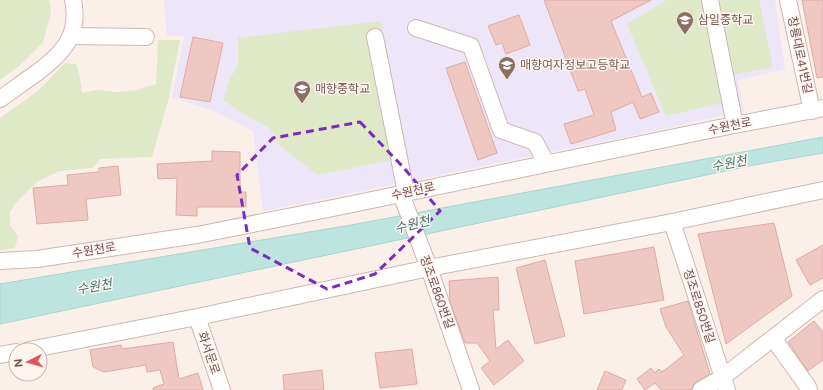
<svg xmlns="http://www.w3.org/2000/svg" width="823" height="390" font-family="Figtree,'Noto Sans KR',sans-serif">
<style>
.education{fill:#ece6f8}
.green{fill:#dfe9c8}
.water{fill:#bee4df;stroke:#a5d6cf}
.building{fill:#efc8c2;stroke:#e1aaa4}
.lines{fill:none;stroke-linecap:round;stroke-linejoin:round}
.minor-casing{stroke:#cfb7b2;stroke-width:18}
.minor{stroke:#fff;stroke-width:16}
.marked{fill:none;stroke:#7b2cbf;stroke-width:3;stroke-dasharray:8 5;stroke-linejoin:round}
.labels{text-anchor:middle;stroke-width:3;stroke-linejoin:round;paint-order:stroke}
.education-label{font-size:12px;fill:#785e54;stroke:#fef4f0;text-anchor:start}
.street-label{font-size:12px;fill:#75514e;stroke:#fef4f0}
.water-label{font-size:13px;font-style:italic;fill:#427872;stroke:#fef4f0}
</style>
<rect width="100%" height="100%" fill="#fbefe9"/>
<path class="education" d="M164 0H775L785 69 738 80 744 111 630 136 263 211 253 131 212 110 172 98 184 36H167Z"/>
<path class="green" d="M0 0H49L51 13 43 42 20 65 0 80Z
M667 0H759L773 67 728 76 735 100 666 116 627 24Z
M380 21 408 157 318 175 279 145 270 128 245 115 223 100 230 78 238 66V38Z
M158 40H180L168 101 152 157 100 159 93 168 60 171 38 181 16 203 10 212V226L18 236 15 248 0 250V118L38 91 65 63 76 64 79 72 82 93 96 90 117 92 136 90 156 84Z"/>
<path class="water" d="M823 137V153L754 165 0 324V284L351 225Z"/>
<path class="building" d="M544 0H651L611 21 642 97 651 93 659 112 640 119 633 102 611 112 616 130 571 144 564 124 594 115 585 89 578 91Z
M802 0H823V77L817 78Z
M519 15 530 45 506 54 502 43 496 45 488 26Z
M193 37 223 43 210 102 180 97Z
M465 62 497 153 478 160 446 68Z
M212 151 240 152V192H246V207H197V216L176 215 177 178 158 179 157 164 212 161Z
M118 166 121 195 86 199 88 220 37 224 33 188 68 185 67 175 99 172V168Z
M774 223 792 296 726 344 698 234Z
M823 245V278L810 285 796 260Z
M654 247 664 300 584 314 575 261Z
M545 260 565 336 535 344 516 268Z
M498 277 499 310H493L496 349 508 340 524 361 494 385 481 368 490 361 477 343H465L450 301 449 281Z
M688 301 710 374 696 382 693 386 692 390H661L655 383 645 390 637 379 651 368 655 373 659 369 662 372 684 355 666 327 660 309Z
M814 321 823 332V360L808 371 788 342Z
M173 342 179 379 198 373 203 390H154L153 388 164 384 160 370 147 372 146 365 104 372 93 367 90 350 121 345 122 349Z
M412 349 417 384 380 388 375 353Z
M322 370 324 390H284L283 375Z
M605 371 626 380 622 390H597Z"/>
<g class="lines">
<g class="minor-casing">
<path id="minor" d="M710 0 735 125
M788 0 812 111
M416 28 471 46 501 130 535 142 546 163
M71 36 146 37
M375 37 406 193
M0 99C13 90 25 81 38 72 64 52 80 35 73 0
M402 193 403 199 429 268 471 390
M672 222 727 390
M0 261 37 259 197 235 338 207 714 129 823 108
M197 317 222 390
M773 338 808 387 809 390
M29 350 197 317 429 268 672 222 823 190
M0 355 16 352
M701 390 723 377 823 299"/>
</g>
<use href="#minor" class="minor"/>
</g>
<path class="marked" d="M360 122 404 168 440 211 375 274 327 289 250 248 237 175 273 138Z"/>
<defs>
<g id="school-pin" transform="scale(0.9)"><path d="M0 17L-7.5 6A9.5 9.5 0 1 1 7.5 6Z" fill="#8d6e63" stroke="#fef4f0"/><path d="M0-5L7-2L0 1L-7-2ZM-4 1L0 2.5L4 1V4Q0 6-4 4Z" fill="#fff"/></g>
</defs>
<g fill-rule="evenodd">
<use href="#school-pin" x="685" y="20"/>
<use href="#school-pin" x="507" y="65"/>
<use href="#school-pin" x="302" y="89"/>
</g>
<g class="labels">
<g class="education-label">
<text x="698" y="24">삼일중학교</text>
<text x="520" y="69">매향여자정보고등학교</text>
<text x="315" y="93">매향중학교</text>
</g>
<g class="street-label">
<text transform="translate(800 55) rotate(78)" y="4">창룡대로41번길</text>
<text transform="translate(730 126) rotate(-11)" y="4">수원천로</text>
<text transform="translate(413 191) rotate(-12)" y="4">수원천로</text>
<text transform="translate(94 250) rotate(-9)" y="4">수원천로</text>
<text transform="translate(437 292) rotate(70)" y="4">정조로860번길</text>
<text transform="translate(699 306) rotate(72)" y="4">정조로850번길</text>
<text transform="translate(209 353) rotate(71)" y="4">화서문로</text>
</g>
<g class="water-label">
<text transform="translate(729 163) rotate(-11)" y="5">수원천</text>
<text transform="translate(412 224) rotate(-14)" y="5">수원천</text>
<text transform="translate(94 286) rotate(-10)" y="5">수원천</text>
</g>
</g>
<g transform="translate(28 362) rotate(264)"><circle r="19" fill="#fef4f0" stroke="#c7b3af"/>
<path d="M0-3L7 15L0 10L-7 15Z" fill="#de565e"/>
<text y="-6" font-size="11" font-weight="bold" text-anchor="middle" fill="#75514e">N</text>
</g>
</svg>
